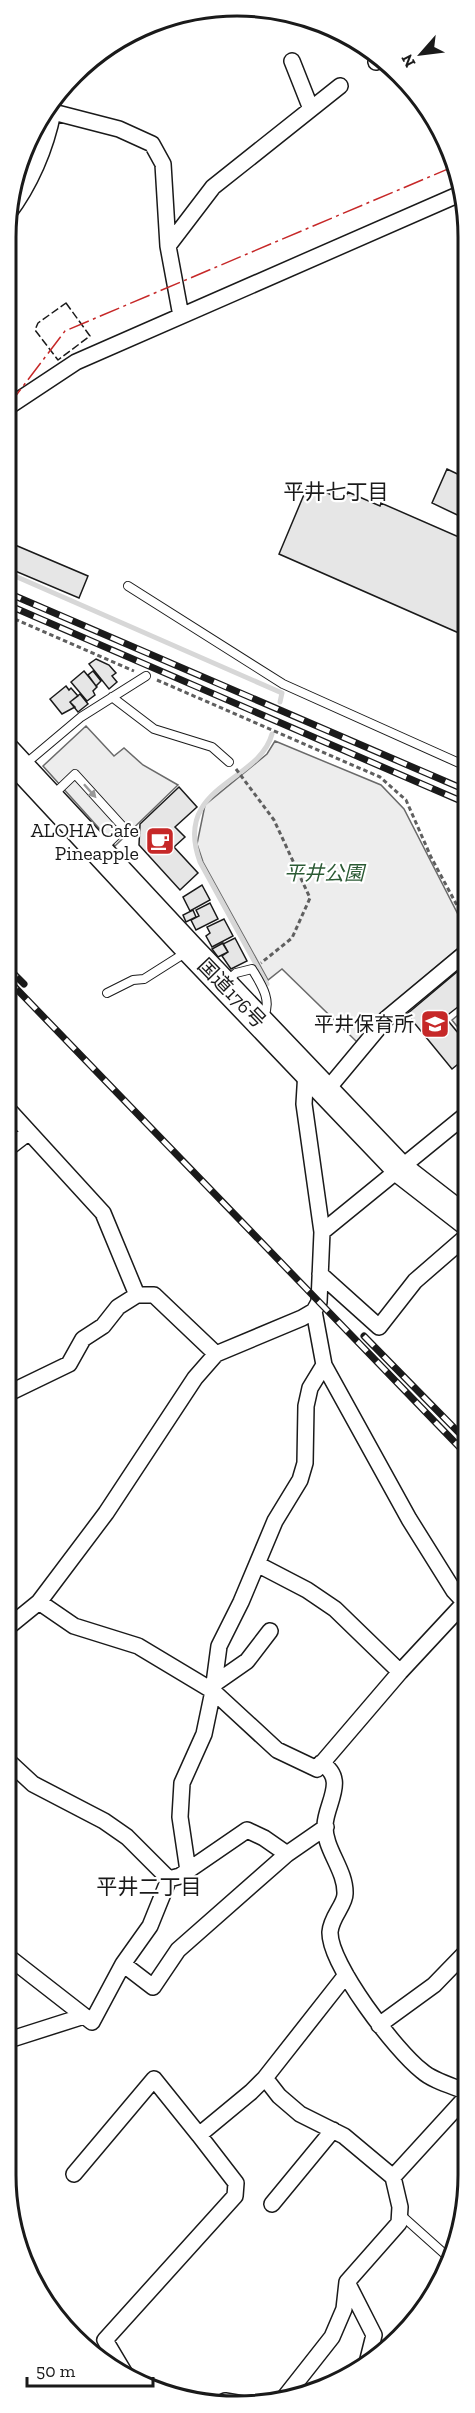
<svg xmlns="http://www.w3.org/2000/svg" width="475" height="2413" font-family="'Zilla Slab','Noto Sans JP',serif">
<style>
.built{fill:#ededed;stroke:#6a6a6a;stroke-width:1.5}
.lines{fill:none;stroke-linecap:round;stroke-linejoin:round}
.stream{stroke:#d7d7d7;stroke-width:5}
.building{fill:#e6e6e6;stroke:#1a1a1a;stroke-width:1.5}
.lane-casing{stroke:#1a1a1a;stroke-width:10}
.street-casing{stroke:#1a1a1a;stroke-width:18}
.highway-casing{stroke:#1a1a1a;stroke-width:30}
.path{stroke:#5f5f5f;stroke-width:3;stroke-dasharray:4.5 3;stroke-linecap:butt}
.lane{stroke:#fff;stroke-width:8}
.street{stroke:#fff;stroke-width:15}
.highway{stroke:#fff;stroke-width:27}
.rail-casing{stroke:#1a1a1a;stroke-width:7}
.rail{stroke:#fff;stroke-width:4.5;stroke-dasharray:14;stroke-linecap:butt}
.fence{stroke:#1a1a1a;stroke-width:1.5;stroke-dasharray:8 3;stroke-linecap:butt}
.power{stroke:#c62828;stroke-width:1.5;stroke-dasharray:21 4.5 3 4.5;stroke-linecap:butt}
.oneway{fill:#989898}
.labels{text-anchor:middle;stroke-width:4.5;stroke-linejoin:round;paint-order:stroke}
.poi-label{font-size:20px;fill:#1a1a1a;stroke:#fff;text-anchor:end}
.park-label{font-size:20px;font-style:italic;fill:#2b5a34;stroke:#fff}
.street-label{font-size:20px;fill:#1a1a1a;stroke:#fff}
.neighbourhood-label{font-size:21px;fill:#1a1a1a;stroke:#fff}
.rim{fill:none;stroke:#1a1a1a;stroke-width:3}
</style>
<rect width="100%" height="100%" fill="#fff"/>
<path class="built" d="M86 726 114 756 124 748 143 765 178 785 115 846 43 766Z
M275 741 381 785 404 809 468 934V940L379 1015 357 1042 282 969 268 980 203 862 197 844 205 805 267 754Z
M468 1007V1040L452 1020Z"/>
<g class="lines">
<path class="stream" d="M8 573 282 693 280 702
M267 984 200 862C172 785 259 783 272 734"/>
</g>
<path class="building" d="M447 469 468 479V520L432 503Z
M308 485 344 500 348 492 380 506 381 503 468 541V637L279 554Z
M8 542 88 576 79 598 8 568Z
M96 659 109 665 116 673 112 676 117 682 109 689 89 664Z
M84 671 97 687 93 691 95 695 87 701 71 682Z
M93 671 101 681 96 686 88 675Z
M66 686 69 690 71 688 78 696 70 702 75 707 62 714 50 699Z
M80 694 88 704 78 712 70 702Z
M179 787 197 807 175 827 185 837 174 847 198 873 180 890 139 845 140 824Z
M202 885 210 900 190 911 183 897Z
M210 903 218 919 196 930 191 920 199 916 196 910Z
M193 910 196 917 186 922 183 915Z
M224 919 233 936 212 947 206 936 210 933 207 927Z
M235 938 247 961 231 969 222 956 228 952 223 944Z
M223 943 228 952 218 957 212 949Z
M464 966 468 971V999L445 1017 468 1045V1056L452 1069 407 1014Z"/>
<g class="lines">
<g class="lane-casing">
<path id="lane" d="M128 586 283 684 468 767
M112 697 154 729 212 747 229 762
M24 765 81 717 146 676
M52 796 75 774 124 828 102 849
M227 981 236 973 252 969C261 984 273 1001 263 1018
M107 993 133 980 144 979 185 953
M401 2215 448 2257 451 2253"/>
</g>
<g class="street-casing">
<path id="street" d="M292 61 311 109
M376 62 379 58
M52 105 53 112 119 129 152 144 163 164 168 246 181 316
M8 214C30 185 46 148 53 112
M168 246 213 187 340 86
M8 407 76 362 462 193
M7 783 20 767
M326 1091 386 1019 463 955H468
M7 1108 103 1213 137 1295
M7 1149 29 1132
M322 1232 468 1113
M320 1274 379 1327 415 1281 468 1235
M314 1311 324 1365 409 1519 454 1591 467 1605
M7 1394 69 1364 83 1339 103 1326 118 1307 137 1295H154L216 1354
M257 1564 307 1590 335 1609 400 1672
M39 1602 74 1626 138 1646 213 1691 277 1750 317 1769 400 1672 467 1600
M7 1628 39 1602 106 1513 195 1378 216 1354 302 1318 314 1311 319 1302 322 1232 304 1104 306 1071
M214 1684 247 1661 270 1631
M6 1759 33 1784 104 1821 127 1837 169 1879 180 1876 247 1830 264 1838 287 1854
M321 1763C348 1779 326 1803 325 1825 324 1849 346 1870 345 1894 345 1905 331 1917 330 1932 329 1964 396 2051 422 2071 433 2081 453 2086 467 2092
M188 1871 180 1817 182 1783 204 1734 213 1691 219 1646 241 1602 275 1521 300 1480 305 1463 306 1406 310 1388 324 1365
M6 1955 92 2022 123 1964 153 1987 178 1950 287 1854 326 1827
M123 1964 150 1926 169 1879
M379 2025 434 1985 467 1951
M15 2038 84 2016
M265 2078 279 2096 300 2114 344 2136 393 2177
M74 2174 154 2079 199 2135 251 2092 265 2078 346 1975
M272 2204 333 2130
M347 2282 374 2335 367 2363
M127 2377 105 2340 235 2196 236 2183 199 2135
M284 2398 332 2337 344 2309 347 2282 399 2223 400 2207 393 2177 467 2096
M217 2405 225 2401 243 2404"/>
</g>
<g class="highway-casing">
<path id="highway" d="M7 752 190 949 401 1170 468 1222"/>
</g>
<path class="path" d="M8 616 134 671
M157 680 380 777 406 800 431 857 468 926
M236 769 274 820 310 898 292 938 261 963"/>
<use href="#lane" class="lane"/>
<use href="#street" class="street"/>
<use href="#highway" class="highway"/>
<g class="rail-casing">
<path id="rail" d="M8 593 468 791
M8 605 468 804
M7 967 24 984
M7 979 468 1456
M364 1336 468 1442"/>
</g>
<use href="#rail" class="rail"/>
<path class="fence" d="M66 303 90 336 58 360 35 330 38 323Z"/>
<path class="power" d="M8 406 65 331 455 166"/>
</g>
<defs><path id="oneway-solid" d="M-6-.8H1V-3.2L6.5 0L1 3.2V.8H-6Z" transform="scale(1.5)"/></defs>
<use class="oneway" href="#oneway-solid" transform="translate(90 791) rotate(48)"/>
<defs>
<g id="cafe-square" transform="scale(1.5)"><rect x="-9" y="-9" width="18" height="18" rx="4" fill="#c62828" stroke="#fff"/><path d="M-5.5-4.5H6V0H3Q3 3.5 0 3.5H-2.5Q-5.5 3.5-5.5 0ZM3-3.2v2h1.7v-2ZM-6 4.5H4V6H-6Z" fill="#fff"/></g>
<g id="school-square" transform="scale(1.5)"><rect x="-9" y="-9" width="18" height="18" rx="4" fill="#c62828" stroke="#fff"/><path d="M0-5L7-2L0 1L-7-2ZM-4 1L0 2.5L4 1V4Q0 6-4 4Z" fill="#fff"/></g>
</defs>
<g fill-rule="evenodd">
<use href="#cafe-square" x="160" y="841"/>
<use href="#school-square" x="435" y="1024"/>
</g>
<g class="labels">
<g class="poi-label">
<text x="139" y="837">ALOHA Cafe<tspan x="139" dy="23">Pineapple</tspan></text>
<text x="414" y="1031">平井保育所</text>
</g>
<g class="park-label">
<text x="324" y="880">平井公園</text>
</g>
<g class="street-label">
<text transform="translate(232 993) rotate(46)" y="7">国道176号</text>
</g>
<g class="neighbourhood-label">
<text x="336" y="499">平井七丁目</text>
<text x="149" y="1894">平井二丁目</text>
</g>
</g>
<path d="M0 0H475V2413H0ZM237 16H237A221 221 0 0 1 458 237V2175A221 221 0 0 1 237 2396H237A221 221 0 0 1 16 2175V237A221 221 0 0 1 237 16Z" fill="#fff" fill-rule="evenodd"/>
<path class="rim" d="M237 16H237A221 221 0 0 1 458 237V2175A221 221 0 0 1 237 2396H237A221 221 0 0 1 16 2175V237A221 221 0 0 1 237 16Z"/>
<g transform="translate(421 54) rotate(242)" stroke="#ffffff" stroke-width="4.5" paint-order="stroke">
<path d="M0-4.5L10 22L0 15L-10 22Z" fill="#1a1a1a"/>
<text y="-9" font-size="16" font-weight="bold" text-anchor="middle" fill="#1a1a1a">N</text>
</g>
<path d="M27 2377v9h126v-9" fill="none" stroke="#1a1a1a" stroke-width="3"/>
<text x="36" y="2377" font-size="18" fill="#1a1a1a" stroke="#ffffff" stroke-width="4.5" paint-order="stroke">50 m</text>
</svg>
